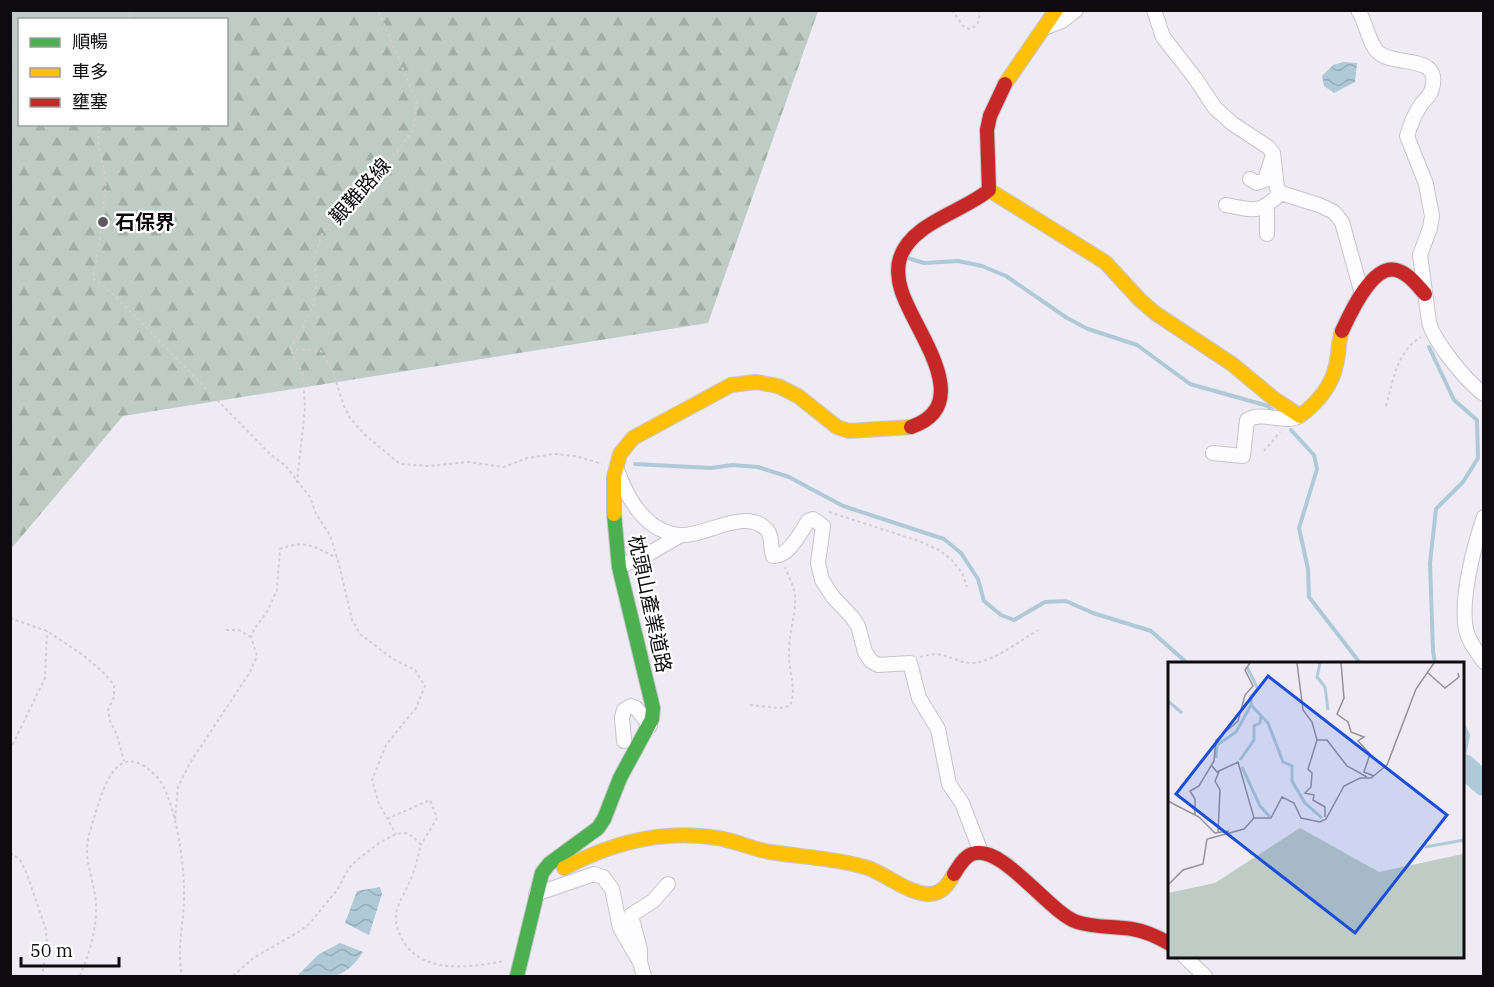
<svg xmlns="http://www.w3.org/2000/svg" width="1494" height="987" font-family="'IBM Plex Serif','Noto Sans TC',serif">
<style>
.forest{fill:url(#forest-firs);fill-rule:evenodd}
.water{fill:url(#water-waves)}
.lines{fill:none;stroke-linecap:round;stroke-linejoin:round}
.stream{stroke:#afcad6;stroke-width:4}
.river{stroke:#afcad6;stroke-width:24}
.street-casing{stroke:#c6c3ca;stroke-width:16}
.fast-casing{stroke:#c6c3ca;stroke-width:16}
.slow-casing{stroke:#c6c3ca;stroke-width:16}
.jam-casing{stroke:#c6c3ca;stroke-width:16}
.path{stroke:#cfced1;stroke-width:2;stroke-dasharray:3 3;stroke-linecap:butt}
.street{stroke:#fdfcfe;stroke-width:14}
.fast{stroke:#4caf50;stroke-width:14}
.slow{stroke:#ffc107;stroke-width:14}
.jam{stroke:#c62828;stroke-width:14}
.poi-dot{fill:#5c5960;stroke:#fff;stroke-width:2}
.labels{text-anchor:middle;stroke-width:4.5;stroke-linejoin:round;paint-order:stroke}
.street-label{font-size:20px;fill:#0d0b10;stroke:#fff}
.poi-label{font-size:20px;font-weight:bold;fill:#0d0b10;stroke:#fff;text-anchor:start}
.inset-river{fill:none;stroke:#afcad6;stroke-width:3}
.inset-road{fill:none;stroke:#959199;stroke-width:1.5}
.view{fill:#1d4ed8;fill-opacity:0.15;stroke:#1d4ed8;stroke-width:3}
.inset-edge{fill:none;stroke:#0d0b10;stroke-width:3}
</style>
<defs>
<pattern id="forest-firs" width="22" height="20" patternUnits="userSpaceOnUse" patternTransform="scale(1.5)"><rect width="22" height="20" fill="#beccc5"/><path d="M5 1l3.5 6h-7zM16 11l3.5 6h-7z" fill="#a2aea8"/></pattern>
<pattern id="water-waves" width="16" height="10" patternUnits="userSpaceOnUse" patternTransform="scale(1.5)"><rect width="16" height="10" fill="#afcad6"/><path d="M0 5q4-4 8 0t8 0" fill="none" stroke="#95acb7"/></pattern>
</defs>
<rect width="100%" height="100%" fill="#efebf5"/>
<path class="forest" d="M11 10H818V11L708 323 123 416 11 549ZM20 20H226V124H20Z"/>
<path class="water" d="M1343 62 1357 63 1355 82 1334 93 1324 86 1322 76 1333 65Z
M380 887 382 894 369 935 345 923 357 891Z
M340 943 363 952C343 982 329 977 297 976L319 954Z"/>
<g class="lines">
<path class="stream" d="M908 258 924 263 958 261 982 266 1006 276 1067 318 1088 329 1137 345 1190 384 1268 406 1275 413
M1429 347 1454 400 1477 420 1478 458 1463 482 1436 509 1430 563 1433 651 1435 663
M1291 430 1314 455 1317 469 1299 528 1308 569 1309 597 1360 663
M635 464 711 468 732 465 758 467 789 477 843 506 944 539 961 553 978 579 984 601 1001 615 1014 620 1045 602 1066 601 1093 613 1151 631 1187 663
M1462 723 1468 735 1462 766"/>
<path class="river" d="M1464 766 1484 784"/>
<g class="street-casing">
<path id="street" d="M1154 10 1163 37 1195 78 1215 108 1233 124 1268 147 1273 153 1277 188 1281 193 1319 205 1334 212 1342 222 1362 294
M1358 10C1366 22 1369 44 1378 52 1394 68 1445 52 1431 92 1428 98 1423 101 1420 106 1414 115 1410 126 1407 136L1426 184 1432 216 1430 228 1420 255 1429 322C1434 342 1467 382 1484 394
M1044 28 1062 21 1076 10
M1250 179 1257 183 1265 180 1272 158
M1226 205C1255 210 1258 215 1281 193
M1267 234V207
M1213 453 1243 456 1247 420C1265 410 1280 425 1300 416
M618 472C628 500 646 531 679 535 703 538 746 506 767 530 773 537 770 548 773 556 789 557 800 533 808 521L813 519 823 526 818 563 822 580 833 597 852 617 858 626 865 652 871 661 878 665 910 663 919 698 938 729 949 784 962 803 981 852
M1484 517C1474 545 1460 600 1466 629 1468 641 1477 652 1484 662
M619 567 650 553 681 535
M624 741 622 718 624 710 631 706 636 708 650 726
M536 894 594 874 603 877 612 889 620 928 640 962 644 976
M1184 956 1205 976
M640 959V950L631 915 653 901 668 884"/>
</g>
<g class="fast-casing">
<path id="fast" d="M517 976 542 873 549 864 598 828 604 819 620 778 652 719 653 708 619 567 614 514"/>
</g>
<g class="slow-casing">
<path id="slow" d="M1005 84 1056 10
M989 190 1105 262 1140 300 1155 313 1232 364 1273 398 1300 416C1317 403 1332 386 1336 365 1339 354 1338 342 1342 331
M614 514V477L620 454 633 438 731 385 756 382 778 386 798 396 837 427 849 431 911 427
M564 868C611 843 664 829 718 838 736 841 752 849 770 852 802 857 834 858 865 867 885 873 905 892 927 894 941 895 948 885 954 874"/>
</g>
<g class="jam-casing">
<path id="jam" d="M1342 331C1350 314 1372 264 1396 270 1408 273 1417 285 1425 294
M911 427C979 404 911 327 901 289 898 280 897 267 900 258 911 223 963 212 989 190L987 130 990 116 1005 84
M954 874C959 866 964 857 972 854 1002 843 1048 912 1077 922 1095 928 1114 926 1132 929 1146 931 1158 937 1170 944"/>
</g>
<path class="path" d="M129 10 130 20
M952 10 963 26 969 29C980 26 979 20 980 10
M99 124 98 142 106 180 101 232 93 278 115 296 271 455 285 465 310 497 316 514 330 535 339 564 352 620 360 634 393 659 415 670 425 686 416 708 386 745 372 780 379 804 396 834
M290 349 321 351 332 369 344 406 350 418 364 434 400 464 429 466 468 462 504 467 527 458 554 454 576 456 602 464
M1386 406C1393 381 1397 351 1421 337
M1264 451 1280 432
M297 483 305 408 303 374 290 349 313 308 316 289 315 256 323 231 350 205 367 180 395 154 413 130 417 103 378 10
M829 512 919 541 939 550 952 560 962 573 967 587
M10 618 47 631 83 655 105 674 114 685V697L108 710 110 721 117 735 124 761
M226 630H239L251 637
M920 657C946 649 949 661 970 663 990 664 1020 641 1038 630
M750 705 780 708 790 706C797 689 789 673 789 655 788 636 796 615 795 598 795 587 789 578 785 567
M10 750 45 678 47 631
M175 819 178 787 190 763 250 672 257 656 251 637 255 628 267 612 277 590 280 549C306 539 314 547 337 558
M387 819 430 800 437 818 421 845
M10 855 13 854 20 860 27 874 46 930 47 945 42 976
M80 976C88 955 96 934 96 910 97 889 86 868 87 847 88 835 93 822 96 811 106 780 120 739 156 776 175 795 184 863 184 890 185 920 176 946 182 976
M233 976 252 959 300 931 310 923 337 890 349 868 357 860 379 843 396 834 406 833 413 837 421 845C418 856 416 866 412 876 408 888 400 899 397 910 394 919 397 929 401 937 420 976 471 967 505 961"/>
<use href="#street" class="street"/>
<use href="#fast" class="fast"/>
<use href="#slow" class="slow"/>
<use href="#jam" class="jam"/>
</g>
<circle class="poi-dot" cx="103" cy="222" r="6"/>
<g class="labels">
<g class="street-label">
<text transform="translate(360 191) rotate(-48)" y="7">艱難路線</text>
<text transform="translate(650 604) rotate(78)" y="7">枕頭山產業道路</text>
</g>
<g class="poi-label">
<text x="115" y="229">石保界</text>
</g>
</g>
<g transform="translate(1168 662)">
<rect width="296" height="296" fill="#efebf5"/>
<path d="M132 166 211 210 295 192V295H0V231L47 221Z" fill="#beccc5"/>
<path class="inset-river" d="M152 1 149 15 157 25 160 48M79 5 90 27 83 34V43M0 39 14 51M48 96 49 83 68 70 83 43 100 61 115 100 124 104V119L137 141 154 156M72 98 86 78V64L92 61 93 53M74 105 92 144 102 155M257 185 296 178"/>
<path class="inset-road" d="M129 1 135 48 144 60 149 78H159L179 104 199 115M173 1 176 36 169 52 180 60 183 70 196 75 190 79 202 92 196 110 206 114M260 11 277 26 291 15 290 11M149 78 140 107 144 111 143 125 137 131 146 133 145 138 157 145V155M44 104 49 110 70 100 86 156M0 139 31 155 47 171 61 169M27 153V137L22 129 31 124 46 99 48 78 70 59 77 33 85 24 77 8 82 1M50 171 52 128 47 119 51 110M0 223 15 208 35 202 39 177 76 167 86 156H103L114 135 126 141 133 156 152 160 158 157 176 124 192 116H203L219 103 248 27 266 1"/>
<path class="view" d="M100 14 279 153 187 271 8 132Z"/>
<rect width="296" height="296" class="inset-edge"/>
</g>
<rect width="1494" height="987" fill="none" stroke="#0d0b10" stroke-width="24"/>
<rect x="18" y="18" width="210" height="108" fill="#ffffff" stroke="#9e9d9f" stroke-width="1.5"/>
<rect x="30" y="38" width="30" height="9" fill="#4caf50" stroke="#9e9d9f" stroke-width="1.5"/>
<text x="72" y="48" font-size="18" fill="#0d0b10">順暢</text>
<rect x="30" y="68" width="30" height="9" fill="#ffc107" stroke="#9e9d9f" stroke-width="1.5"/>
<text x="72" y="78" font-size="18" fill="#0d0b10">車多</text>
<rect x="30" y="98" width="30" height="9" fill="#c62828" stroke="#9e9d9f" stroke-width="1.5"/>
<text x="72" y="108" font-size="18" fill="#0d0b10">壅塞</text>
<path d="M21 957v9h98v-9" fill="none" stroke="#0d0b10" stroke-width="3"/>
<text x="30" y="957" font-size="18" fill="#0d0b10" stroke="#ffffff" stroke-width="4.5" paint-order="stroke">50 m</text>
</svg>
